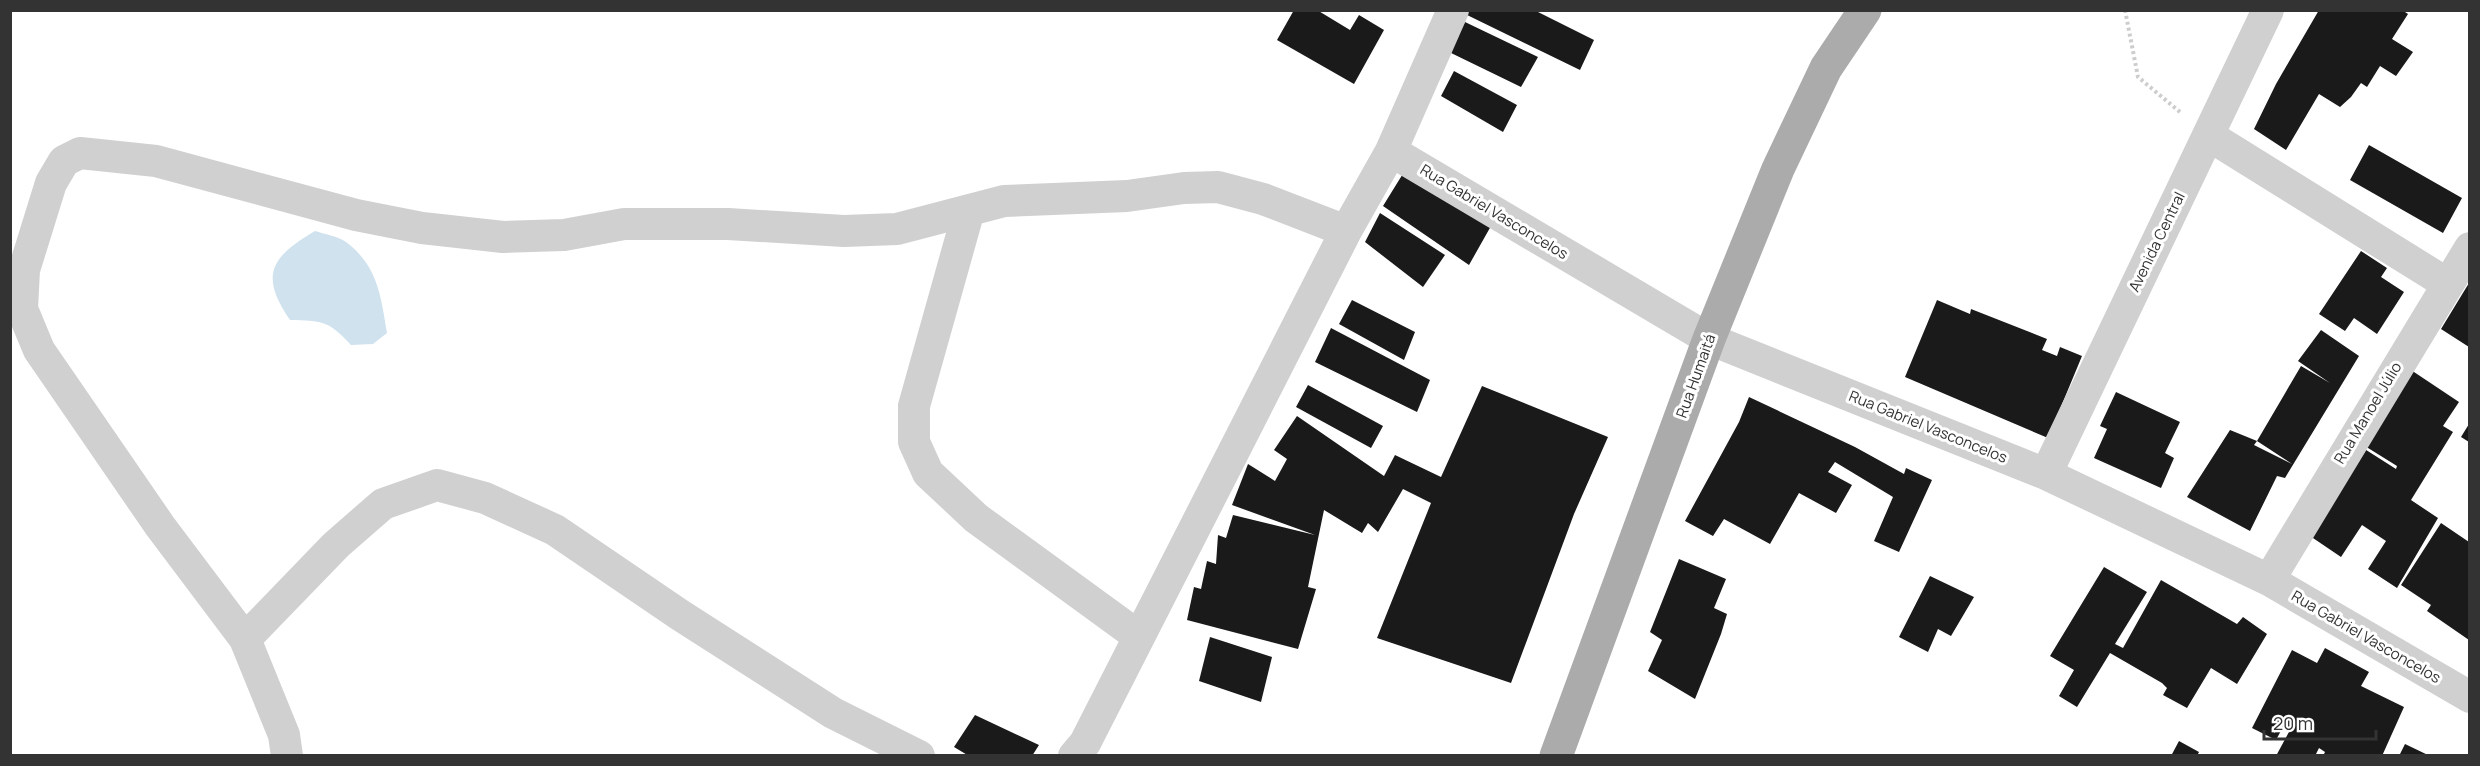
<svg xmlns="http://www.w3.org/2000/svg" width="2480" height="766" font-family="Manrope,sans-serif">
<style>
.water{fill:#cfe2ee}
.building{fill:#1a1a1a}
.lines{fill:none;stroke-linecap:round;stroke-linejoin:round}
.path{stroke:#cdcdcd;stroke-width:4;stroke-dasharray:3 3;stroke-linecap:butt}
.minor{stroke:#d0d0d0;stroke-width:32}
.primary{stroke:#ababab;stroke-width:33}
.labels{text-anchor:middle;stroke-width:6;stroke-linejoin:round;paint-order:stroke}
.street-label{font-size:15px;fill:#333;stroke:#fff}
</style>
<rect width="100%" height="100%" fill="#fff"/>
<path class="water" d="M315 231C324 234 338 236 346 242 378 266 381 297 387 333L373 344 351 345C328 320 322 321 290 320 259 275 271 257 315 231Z"/>
<path class="building" d="M1294 10H1317L1350 30 1359 15 1384 30 1354 84 1277 40Z
M1467 10H1534L1594 40 1580 70 1465 14Z
M2319 10H2402L2408 14 2392 39 2413 52 2396 76 2380 66 2367 87 2361 83 2351 97 2340 107 2319 94 2286 150 2254 129 2276 84Z
M1465 22 1538 57 1521 87 1449 52Z
M1454 71 1517 105 1503 132 1441 96Z
M2369 145 2462 198 2443 233 2350 180Z
M1404 172 1491 226 1469 265 1383 206Z
M1380 213 1445 255 1423 287 1365 242Z
M2361 251 2387 268 2381 277 2404 292 2377 334 2354 318 2345 331 2319 314Z
M2469 283V347L2441 329Z
M1352 300 1415 332 1404 360 1339 324Z
M1937 300 1970 314 1971 309 2047 339 2042 350 2057 356 2060 347 2082 356 2048 438 1905 377Z
M1331 328 1430 380 1417 412 1315 362Z
M2321 330 2359 356 2285 478 2277 476 2250 531 2187 497 2230 430 2257 441 2254 445 2292 464 2257 441 2301 366 2330 383 2298 361Z
M2408 368 2459 402 2443 426 2453 432 2411 500 2438 518 2397 588 2368 569 2386 541 2362 525 2341 557 2310 536 2363 448 2396 469 2397 466 2360 443Z
M1308 385 1383 426 1371 448 1296 407Z
M1482 386 1608 437 1574 514 1511 683 1377 638 1431 503 1403 489 1378 532 1368 523 1362 533 1324 510 1308 587 1316 589 1298 649 1187 620 1194 587 1201 589 1207 561 1216 564 1218 535 1226 538 1233 515 1315 535 1232 505 1248 464 1275 481 1287 459 1274 450 1297 416 1384 476 1395 455 1441 477Z
M2116 392 2180 422 2165 453 2174 458 2161 488 2094 458 2107 429 2100 426Z
M1749 397 1855 447 1904 474 1906 468 1932 480 1899 552 1874 541 1893 497 1835 462 1828 472 1852 485 1836 513 1799 493 1770 544 1724 519 1713 536 1685 521 1739 422Z
M2469 424V442L2461 437Z
M2441 523 2469 542V640L2427 611 2431 605 2401 585Z
M1679 559 1726 579 1714 608 1727 614 1721 634 1695 699 1648 671 1662 640 1650 632Z
M2104 567 2147 592 2115 644 2123 648 2161 580 2237 624 2243 617 2267 634 2237 684 2211 668 2187 708 2163 695 2167 688 2162 683 2110 653 2077 707 2059 696 2074 670 2050 656Z
M1930 576 1974 597 1951 636 1938 629 1928 652 1899 637Z
M1210 637 1272 657 1261 702 1199 681Z
M2325 648 2369 672 2361 686 2404 707 2382 756H2323L2325 752 2319 748 2315 756H2276L2290 730 2283 727 2276 740 2252 728 2292 650 2317 663Z
M975 715 1039 745 1032 756H969L954 747Z
M2179 741 2199 752 2197 756H2171Z
M2405 744 2430 756H2399Z"/>
<g class="lines">
<path class="path" d="M2125 10 2138 77 2180 112"/>
<path class="minor" d="M2208 135 2446 283
M1391 151 1709 339 2046 474 2269 580 2470 697
M969 210 914 406V442L928 473 976 518 1138 636
M2046 474 2268 10
M2269 580 2470 248
M245 639 336 545 383 504 437 485 485 498 555 530 680 615 833 713 919 756
M287 756 284 735 245 639 160 526 39 350 22 309 24 270 51 183 64 161 80 153 156 161 356 215 422 228 503 237 564 235 624 224H728L844 231 897 229 1004 201 1127 196 1184 188 1218 187 1263 199 1346 231
M1074 756 1085 743 1346 231 1391 151 1453 10"/>
<path class="primary" d="M1556 756 1709 339 1778 169 1826 68 1865 10"/>
</g>
<g class="labels">
<g class="street-label">
<text transform="translate(1494 212) rotate(31)" y="5">Rua Gabriel Vasconcelos</text>
<text transform="translate(2157 242) rotate(-64)" y="5">Avenida Central</text>
<text transform="translate(1696 376) rotate(-70)" y="5">Rua Humaitá</text>
<text transform="translate(2368 413) rotate(-59)" y="5">Rua Manoel Júlio</text>
<text transform="translate(1928 427) rotate(22)" y="5">Rua Gabriel Vasconcelos</text>
<text transform="translate(2366 637) rotate(30)" y="5">Rua Gabriel Vasconcelos</text>
</g>
</g>
<rect width="2480" height="766" fill="none" stroke="#333333" stroke-width="24"/>
<path d="M2264 730v9h112v-9" fill="none" stroke="#333333" stroke-width="3"/>
<text x="2273" y="730" font-size="18" fill="#333333" stroke="#ffffff" stroke-width="4.5" paint-order="stroke">20 m</text>
</svg>
